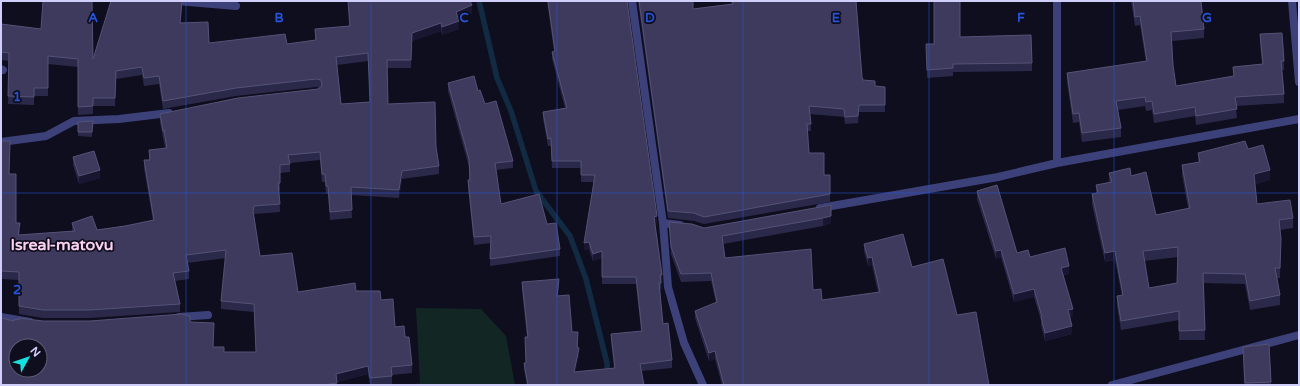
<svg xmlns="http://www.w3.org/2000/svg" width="1300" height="386" font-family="'Varela Round',sans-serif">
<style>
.green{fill:#122724}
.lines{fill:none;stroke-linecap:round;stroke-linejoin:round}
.stream{stroke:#122b43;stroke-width:5.5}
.minor{stroke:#3d4179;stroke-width:8}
.wall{fill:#2b294a;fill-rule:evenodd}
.shaded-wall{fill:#191631}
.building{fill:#3d3a5d;stroke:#545276;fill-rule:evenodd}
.grid{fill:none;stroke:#2654da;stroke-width:1;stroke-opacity:0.55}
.labels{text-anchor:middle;stroke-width:3.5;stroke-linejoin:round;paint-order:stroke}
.quarter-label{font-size:16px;font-weight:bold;fill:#fbd1f0;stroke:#0f0e1e}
.grid-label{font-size:13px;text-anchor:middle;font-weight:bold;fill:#2654da;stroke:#0f0e1e;stroke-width:3.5;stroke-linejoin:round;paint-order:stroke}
</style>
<rect width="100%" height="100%" fill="#0f0e1e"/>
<path class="green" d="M416 308 481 309 506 336 515 385H409L420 383Z"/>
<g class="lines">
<path class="stream" d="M479 1 497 78 511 111 536 191 570 236 586 279 607 363 608 385"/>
<path class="minor" d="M177 1 236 6
M632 1 663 223 668 287 684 343 703 385
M1057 1V163
M1292 1 1299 82
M1 69 3 70
M1 142 46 136 74 121 119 119 169 113
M820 208 998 177 1057 163 1299 119
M663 223 680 225
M1 317 30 322
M179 317 208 315
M1112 385 1299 335"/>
</g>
<path class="wall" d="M348 1H470L472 13 458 19 459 29 442 35 441 31 412 41 411 68H387L388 104 436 147 439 166V174L402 179 399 198 351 195 352 218 330 220 328 194H326L325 182H322L320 160 290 163V172L280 173V191H279L280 212 254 214 260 256 298 292 356 291 381 300 395 327 405 337 412 365V373L392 375V384L380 385H370L368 374 337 382V385H1L14 321 19 320 43 321 190 322 214 331 213 347 224 352H256L254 312 221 309V301L226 258 187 263 189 271V279L175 281 180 304V312L90 318H43L19 314V280L1 279V141L9 174 16 223 20 231 19 235 72 231V223L97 230 125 226 153 221 144 168V160H149V150L165 148 160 122V114L318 89 320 88 316 87 236 96 163 109 159 84 144 86 142 75 116 79 115 106H93V114L78 115V67L48 64V96H34V105L8 104 9 61 1 60V24L41 29 93 59 182 9 180 23 209 43 287 44 315 40V29L349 26ZM368 61 370 102 341 104 337 65Z
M547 1H627L657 223 655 224 662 275 661 290H660L663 324 672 360V368L641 371 644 385H527L524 370V363H526L527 337 522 289V282L559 286 558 296 572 332 578 340V347L579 355 575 372 614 368 611 341V334L641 331 636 284H602V258L593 261 589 249 584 250 594 182H581V168H552L551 146H548L543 119V112L565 108 552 59V52L554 51Z
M638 1H693V9L732 4 731 1H856L862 77 863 80 875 86 885 94V112H859L858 123 845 124 844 117 810 114 811 131H807L809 153 824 175H830V202L704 224 694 221 668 218Z
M1131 1H1201L1204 29V38L1172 41 1173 65 1176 86 1233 76V67L1262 64 1260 43V34L1284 61V70H1282L1284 94V103L1236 106 1237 118 1196 125 1195 116 1154 123 1152 110 1146 111 1145 106 1118 110 1121 128V137L1082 142 1079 122 1073 123 1067 82V73L1146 62 1140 25 1135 26Z
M960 37 1032 63V71L953 72V76L927 78 926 44H934Z
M448 83 478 91 485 104 513 161V168L496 170 501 204 547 224 560 249V256L490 266 491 243 474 245 468 188V180H469V167L448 91Z
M93 121 92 137 78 136V122Z
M1248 149 1270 180 1255 184 1257 204 1293 218V228L1280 230 1281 239 1280 278H1277L1280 295V305L1250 310 1245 284 1204 283 1205 340H1179V320L1121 330 1117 306V296H1122L1115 260 1105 262 1092 204V194L1096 193V185L1109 182V173L1131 176 1156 215 1188 208 1182 175V165L1198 162V153ZM1178 257 1177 283 1149 288 1144 261Z
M73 157 100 178 79 184 73 165Z
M977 191 1017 253 1030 257 1069 274 1063 275 1073 317H1070L1072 334 1045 341 1041 325V320L1034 297 1014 302 1001 257 996 259 977 199Z
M831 205V223L823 226 723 244 725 258 813 290 822 300 878 292 872 265 868 266 864 251V244L912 267 957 315 989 385H722L715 359 709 361 695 318V311L716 303 711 281 681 282 671 254 669 222 704 228Z
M1269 344 1271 385H1244L1243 347Z"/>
<path class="shaded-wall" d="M182 1V9L180 31V23Z
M472 5V13L456 20V12Z
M459 21V29L442 35V27Z
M441 23V31L412 41 411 68 412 33Z
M859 105V112L858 123V116Z
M100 170V178L79 184V176Z
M1270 170V180L1254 184V174Z
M402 171V179L399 198V190Z
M657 216V223L654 224V217Z
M831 216V223L823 226V218Z
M589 242V249L584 250V243Z
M1001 250V257L996 259V251Z
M602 251V258L593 261V254Z
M1115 251V260L1105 262V253Z
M872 257V265L868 266V258Z
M1069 266V274L1061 275V268Z
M1034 289V297L1014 302V294Z
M1073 309V317L1068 318V310Z
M1072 326V334L1045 341V333Z
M579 348V355L574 379V372Z
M715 351V359L709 361V353Z
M368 366V374L336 382V374Z"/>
<path class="building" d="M43 1H92L93 59 111 1H182L180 23 208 22 209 43 285 34 287 44 316 40 315 29 350 26 348 1H470L472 5 456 12 459 21 442 27 441 23 412 33 411 60H387L388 104 435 102 436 147 439 166 402 171 399 190 351 187 352 210 330 212 328 186H326L325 174H322L320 152 288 155 290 164 280 165V183H278L280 204 254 206 253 211 260 256 292 253 298 292 355 283 356 291H380L381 300 393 299 395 327 404 326 405 337H409L412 365 391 367 392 376 370 378 368 366 336 374 337 383 323 385H1V318L14 321 15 319 19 320V318L43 321H90L182 314 190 316V322L214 323 213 347H224V352H256L254 304 221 301 226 250 186 255 189 271 173 273 180 304 90 310H43L19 306V272L1 271V141H10L9 174H16V223H20L18 235 75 231 72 223 92 216 97 230 125 226 154 220 144 160H150L149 150 167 148 164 131H165H163L160 114 238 98 318 89 322 86 321 80 316 79 236 88 163 101 159 76 144 78 142 67 116 71 115 98H93V106L78 107V59L48 56V88H34V97L8 96 9 53 1 52V24L41 29ZM368 53 370 102 341 104 336 57ZM16 346H40V370H16Z
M548 1H627L657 216 654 217 662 275H660L661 283H659L663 324 668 323 672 360 640 364 644 385H528L524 363H526L525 337H528L522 282 559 279 557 296 569 295 572 332H578L577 347 579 348 574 372 615 368 611 334 642 331 636 277H602V251L593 254 589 242 584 243 595 175H581V161H552L551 138 548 139 543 112 567 108 552 52 555 51Z
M639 1H693V9L733 4 732 1H856L862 77 863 80 875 81V86L885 87V105H859L858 116 845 117 844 109 809 106 811 124H807L809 153H824V175H830V194L704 217 694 213 668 211Z
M934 1H960V37L1031 35 1032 63 953 64V68L927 70 926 44H934Z
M1133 1H1201L1204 29 1171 32 1173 65 1176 86 1234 76 1233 67 1263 64 1260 34 1282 33 1284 61H1281L1284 94 1235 97 1237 109 1196 116 1195 107 1154 114 1152 101 1146 102 1145 97 1116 101 1121 128 1082 133 1079 113 1073 114 1067 73 1147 61 1140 16 1135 17Z
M474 76 478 91 480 90 485 104 496 101 513 161 495 163 501 204 539 194 547 224 556 223 560 249 490 259 491 236 474 237 468 180H470L469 159 448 83Z
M93 121 92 132H78V122Z
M1245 141 1248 149 1263 145 1270 170 1254 174 1257 204 1290 200 1293 218 1279 220 1281 239 1280 268H1275L1280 295 1250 301 1245 274 1203 273 1205 330 1179 331V311L1121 321 1117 296 1123 295 1115 251 1105 253 1092 194 1098 193 1096 185 1112 182 1109 173 1130 168 1131 176 1146 172 1156 215 1190 208 1182 165 1200 162 1198 153ZM1178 247 1177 283 1149 288 1143 251Z
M94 151 100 170 79 176 73 157Z
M997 185 1017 253 1028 250 1030 257 1065 248 1069 266 1061 268 1073 309 1068 310 1072 326 1045 333 1041 317H1042L1034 289 1014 294 1001 250 996 251 977 191Z
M831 205V216L823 218 722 236 725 258 811 249 813 290 821 289 822 300 880 292 872 257 868 258 864 244 903 234 912 267 943 259 957 315 976 312 989 385H724L715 351 709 353 695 311 717 302 711 273 681 274 671 247 669 222 692 224 704 228Z
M1269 344 1271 382 1245 383 1243 347Z"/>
<path class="grid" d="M186 1V385M371 1V385M557 1V385M743 1V385M929 1V385M1114 1V385M1 193H1299"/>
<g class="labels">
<g class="quarter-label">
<text x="62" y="250">Isreal-matovu</text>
</g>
</g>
<g class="grid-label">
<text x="93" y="22">A</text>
<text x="279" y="22">B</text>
<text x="464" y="22">C</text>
<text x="650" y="22">D</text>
<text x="836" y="22">E</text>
<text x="1021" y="22">F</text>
<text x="1207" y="22">G</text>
<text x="17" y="101">1</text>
<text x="17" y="294">2</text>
</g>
<rect width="1300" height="386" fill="none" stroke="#d0cffb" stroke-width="4"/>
<g transform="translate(28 358) rotate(50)"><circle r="19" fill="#0f0e1e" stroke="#5c5b76"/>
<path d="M0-3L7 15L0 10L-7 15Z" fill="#15e1e0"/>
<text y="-6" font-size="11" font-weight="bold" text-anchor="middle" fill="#d0cffb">N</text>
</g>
</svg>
